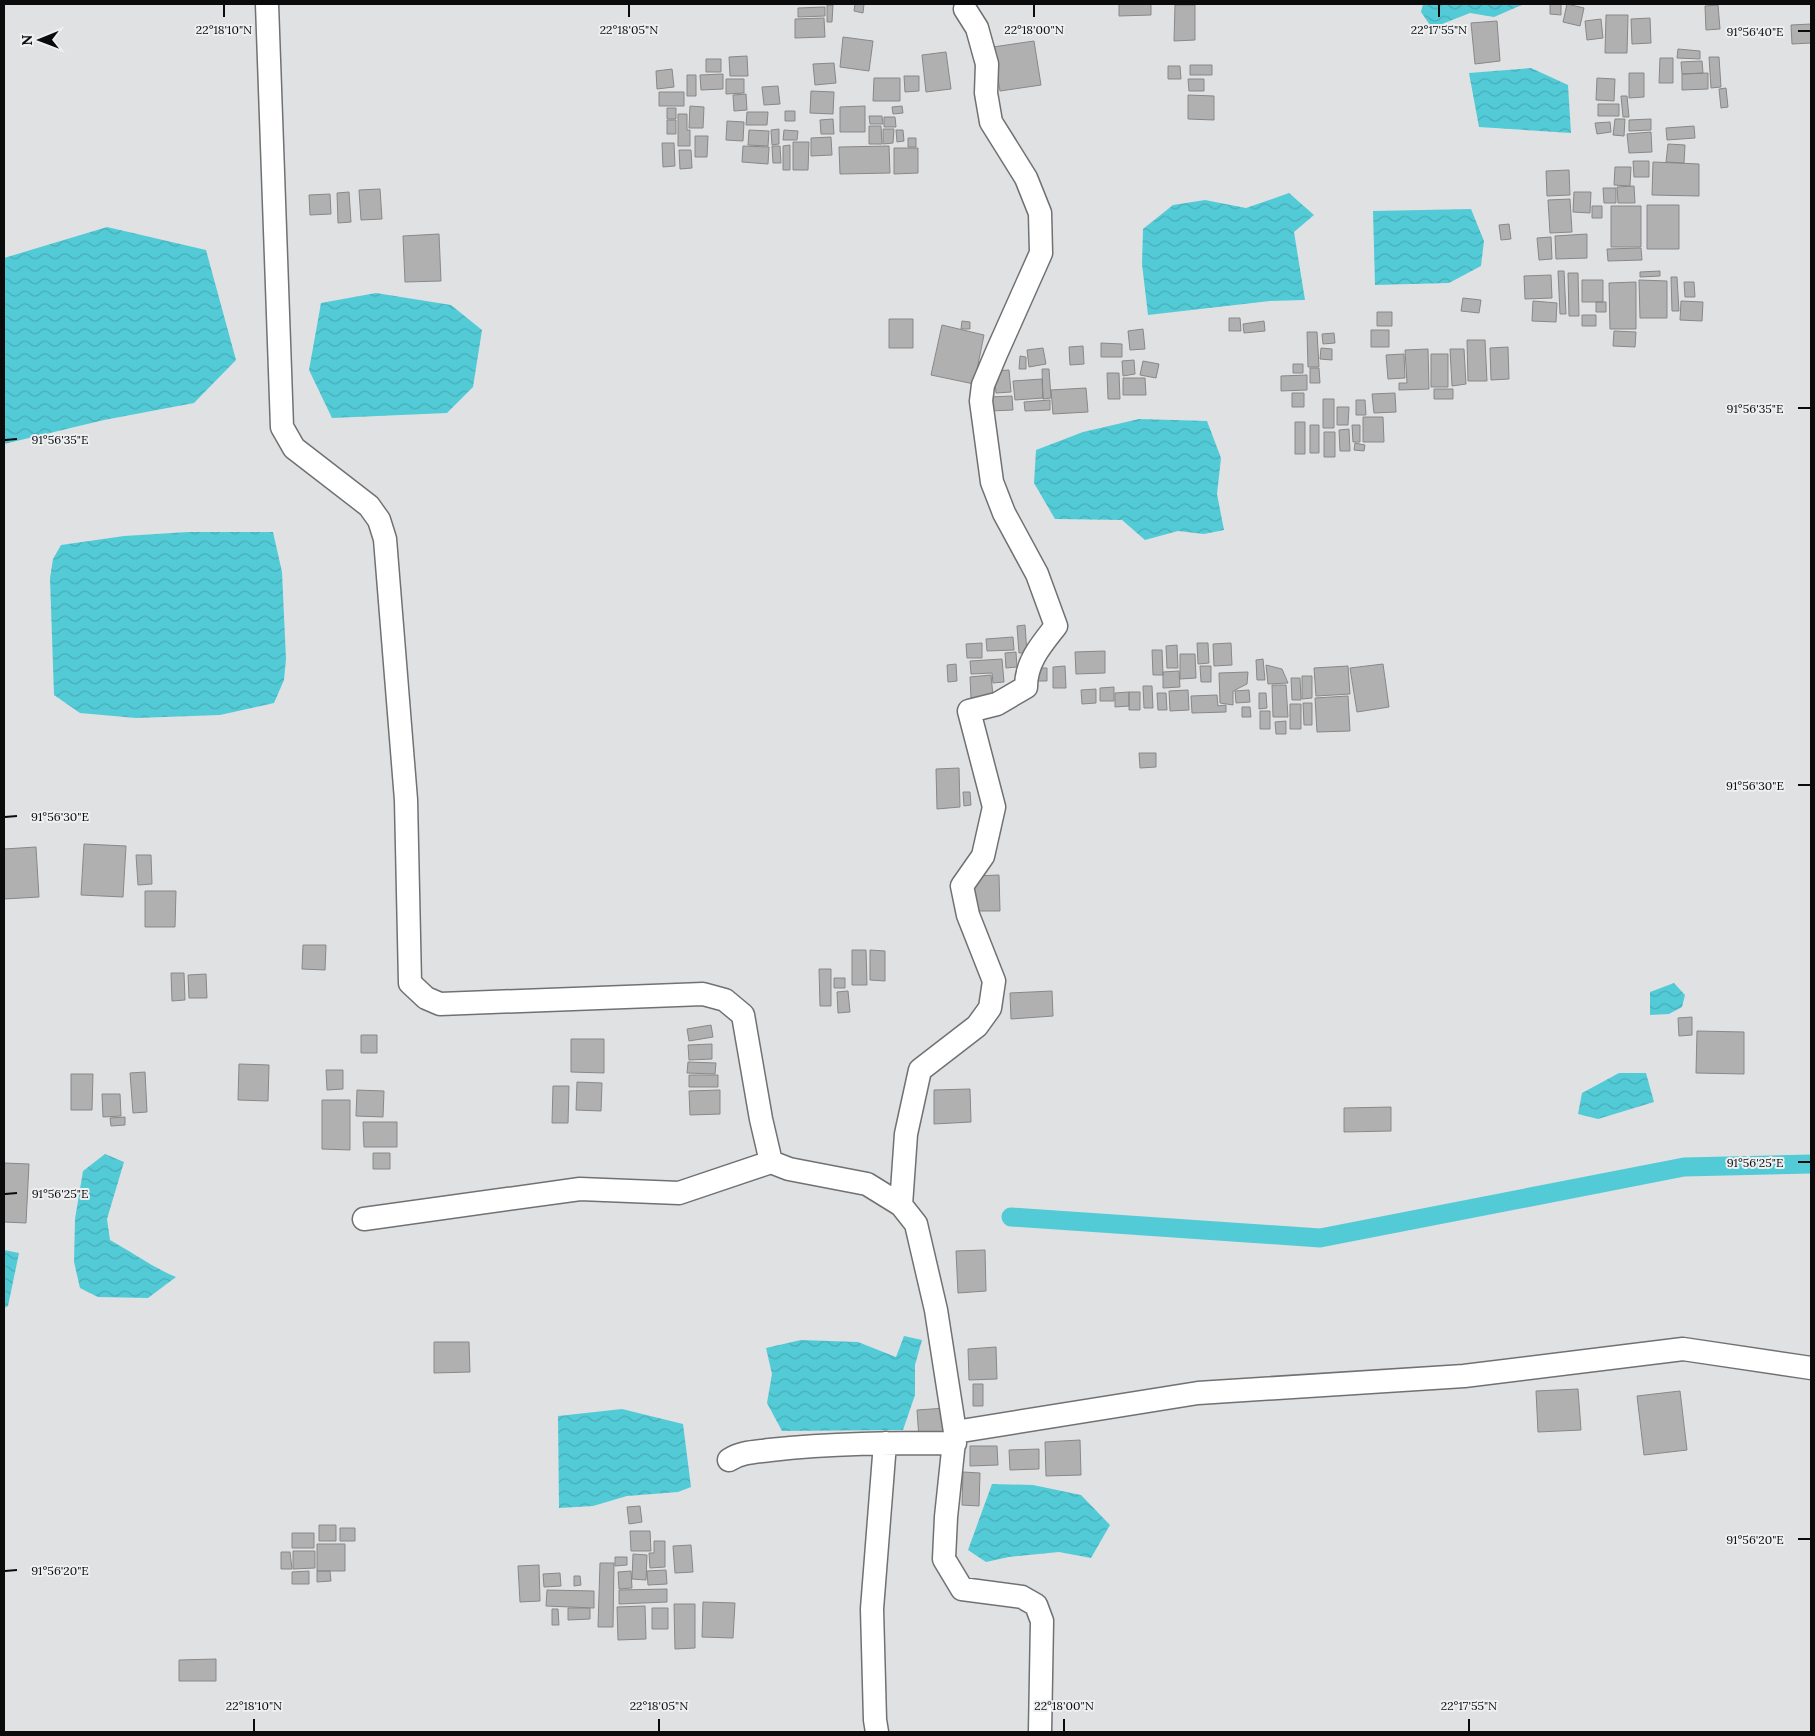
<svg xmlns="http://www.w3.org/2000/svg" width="1815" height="1736" font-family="Lora,serif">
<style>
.water{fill:url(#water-waves)}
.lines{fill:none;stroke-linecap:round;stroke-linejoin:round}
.canal{stroke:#53cbd7;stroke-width:19}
.building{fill:#b1b0b1;stroke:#898889}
.minor-casing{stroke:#707173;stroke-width:25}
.minor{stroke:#fff;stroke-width:22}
.ticks{fill:none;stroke:#0b0b0c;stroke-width:2}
.ticks-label{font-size:12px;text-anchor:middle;fill:#0b0b0c;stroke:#edeff0;stroke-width:4;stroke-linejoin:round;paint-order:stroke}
</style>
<defs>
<pattern id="water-waves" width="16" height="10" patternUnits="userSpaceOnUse" patternTransform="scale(1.25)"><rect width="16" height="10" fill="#53cbd7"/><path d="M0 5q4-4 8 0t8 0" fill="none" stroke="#47adb7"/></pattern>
</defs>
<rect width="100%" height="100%" fill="#e0e1e3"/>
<path class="water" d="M1423 4H1524L1494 17 1470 13 1432 28 1421 12Z
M1531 68 1568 85 1571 133 1479 127 1469 73Z
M1289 193 1314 215 1294 232 1305 300 1270 301 1148 315 1142 264 1143 229 1173 205 1205 200 1246 208Z
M1471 209 1484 241 1481 266 1449 283 1375 285 1373 211Z
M107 227 206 250 236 360 194 403 104 420 4 444V258Z
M376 293 451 305 482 330 473 387 447 413 332 418 309 370 321 303Z
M1139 419 1207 421 1221 458 1217 494 1224 530 1204 534 1178 531 1145 540 1122 520 1055 519 1034 483 1036 450 1083 432Z
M188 532H273L282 572 286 659 284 680 274 703 220 715 136 718 80 713 54 695 50 578 53 559 61 545 124 536Z
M1674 983 1685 995 1682 1007 1669 1014 1650 1015V992Z
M1619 1073H1646L1654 1102 1598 1119 1578 1114 1582 1093Z
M105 1154 124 1162 107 1219 110 1240C132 1252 152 1267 176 1277L148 1298 98 1297 80 1288 74 1262 75 1219 83 1171Z
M4 1250 19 1253 8 1306 4 1308Z
M904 1336 922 1340 915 1365V1395L903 1430 782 1431 767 1403 772 1374 766 1348 801 1340 858 1342 896 1357Z
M622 1409 683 1424 691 1487 678 1492 627 1496 593 1506 559 1508 558 1416Z
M992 1484 1033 1485 1081 1495 1110 1525 1091 1558 1059 1552 1009 1557 986 1562 968 1550Z"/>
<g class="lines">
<path class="canal" d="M1011 1217 1320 1238 1684 1167 1811 1164"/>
</g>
<path class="building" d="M855 4H864L863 13 854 11Z
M1119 4H1151V15L1119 16Z
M1550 4H1561V15L1550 14Z
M1567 4 1584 8 1580 26 1563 22Z
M827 5H833L832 22H827Z
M1175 5H1195V40L1174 41Z
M1718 5 1720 29 1706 30 1705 6Z
M825 7V16L798 17V8Z
M1606 15H1628L1627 53H1605Z
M824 18 825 37 795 38V19Z
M1650 18 1651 43 1632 44 1631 19Z
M1601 19 1603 38 1587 40 1585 21Z
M1497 21 1500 61 1475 64 1471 23Z
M1811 24V43L1792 44 1791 25Z
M843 37 873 41 869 71 840 67Z
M1034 41 1041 85 1000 91 993 47Z
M1678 49 1700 51V59L1677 58Z
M946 52 951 89 926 92 922 55Z
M747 56 748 76H730L729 57Z
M1709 57H1719L1721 87 1711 88Z
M1660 58H1673V83H1659Z
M706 59H721V72H706Z
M1702 61 1703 73 1682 74 1681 62Z
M834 63 836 83 815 85 813 64Z
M1190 65H1212V75H1190Z
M1168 66H1180L1181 79H1168Z
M672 69 674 87 657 89 656 71Z
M1629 73H1644V97L1629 98Z
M1708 73V89L1682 90V74Z
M723 74V89L701 90 700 75Z
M687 75H696V96H687Z
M904 76H919V91L905 92Z
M874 78H900V101H873Z
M1597 78 1615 79 1614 101 1596 100Z
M726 79H744V93L726 94Z
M1188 79H1204V91H1189Z
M778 86 780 104 764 105 762 87Z
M1726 88 1728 107 1721 108 1719 89Z
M811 91 834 92 833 114 810 113Z
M659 92H684V106H659Z
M746 94 747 110 734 111 733 95Z
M1188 95 1214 96V120L1188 119Z
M1621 96H1627L1629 117H1623Z
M1598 104H1619V116H1598Z
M690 106 704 107 703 128H689Z
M865 106V132H840V107Z
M902 106 903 113 893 114 892 107Z
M667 108H676V119H667Z
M785 111H795V121H785Z
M747 112H768L767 125H746Z
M678 114H687V130H690V146H678Z
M869 116H882L883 124H870Z
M884 117H895L896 127H884Z
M833 119 834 134H821L820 120Z
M1615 119H1625L1624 136 1613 135Z
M1651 119V130L1629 131V120Z
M667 120H676V134H667Z
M727 121 744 122 743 141 726 140Z
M1610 122 1611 132 1597 134 1595 123Z
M869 126H881L882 144H869Z
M1694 126 1695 138 1667 140 1666 128Z
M779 129V144L772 145 771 130Z
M883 129H894L893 143 883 144Z
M749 130 769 131 768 146 748 145Z
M784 130 798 131 797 140H783Z
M896 130H903L904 141 897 142Z
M1651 132 1652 152 1629 153 1627 134Z
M695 136H708L707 157H695Z
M831 137 832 155 811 156V138Z
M908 138H916V147H908Z
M793 142H809L808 170H793Z
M662 143H674L675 166 663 167Z
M1668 144 1685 145 1684 163 1666 162Z
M790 145V170H783V146Z
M743 146 769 147 768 164 742 162Z
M772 146H780L781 163H773Z
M889 146 890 173 840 174 839 147Z
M894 148H918V173L894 174Z
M679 150H691L692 168 680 169Z
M1633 161H1649V177H1634Z
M1653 162 1699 164V196L1652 195Z
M1615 167H1631L1630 186 1614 185Z
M1569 170 1570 195 1547 196 1546 171Z
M1634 186 1635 203H1618L1617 187Z
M1603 188H1616V203H1604Z
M380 189 382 219 361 220 359 190Z
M349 192 351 222 338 223 337 193Z
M1574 192H1591L1590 213 1573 212Z
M330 194 331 214 310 215 309 195Z
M1570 199 1572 232 1550 233 1548 200Z
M1647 205H1679V249H1647Z
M1592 206H1602V218H1592Z
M1611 206H1641V247H1611Z
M1509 224 1511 239 1501 240 1499 225Z
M439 234 441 281 405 282 403 236Z
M1587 234V258L1556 259 1555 236Z
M1551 237 1552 259 1539 260 1537 238Z
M1641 248 1642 260 1608 261 1607 249Z
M1558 271H1564L1566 314H1560Z
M1660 271V276L1640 277V272Z
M1568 273H1578L1579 316H1569Z
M1551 275 1552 298 1525 299 1524 276Z
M1671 277H1677L1679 311H1672Z
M1582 280H1603V302H1582Z
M1639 280 1667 281V318H1640Z
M1636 282V329H1610L1609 283Z
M1684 282H1694L1695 297H1685Z
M1463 298 1481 300 1479 313 1461 311Z
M1533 301 1557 303 1556 322 1532 321Z
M1681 301 1703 302 1702 321 1680 320Z
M1596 302H1606V312H1596Z
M1377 312H1392V326H1377Z
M1582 315H1596V326H1582Z
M1229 318H1240L1241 331H1229Z
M889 319H913V348H889Z
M962 321 970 322V329H961Z
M1264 321 1265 331 1244 333 1243 324Z
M942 325 984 335 974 384 931 375Z
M1143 329 1145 349 1130 350 1128 331Z
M1371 330H1389V347H1371Z
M1614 331 1636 332 1635 347 1613 346Z
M1307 332H1317L1319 367H1308Z
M1334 333 1335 343 1323 344 1322 334Z
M1467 340H1485L1487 381H1468Z
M1101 343 1122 344V357H1101Z
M1083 346 1084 364 1070 365 1069 347Z
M1508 347 1509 379 1491 380 1490 348Z
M1043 348 1046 364 1029 367 1027 350Z
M1321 348 1332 349V360L1320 359Z
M1428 349 1429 389 1399 390V383H1407L1405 350Z
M1450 349H1464L1466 384 1452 386Z
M1404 354 1405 378 1388 379 1386 355Z
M1431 354H1448V387H1431Z
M1020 356 1026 357V369H1019Z
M1134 360 1135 374 1123 376 1122 361Z
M1143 361 1159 364 1156 378 1140 375Z
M1293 364H1303V373H1293Z
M1310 368H1319L1320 383H1310Z
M1042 369H1049L1051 398 1043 399Z
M1009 370 1011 392 996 393 994 371Z
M1107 373H1119L1120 399H1108Z
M1307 375V390L1281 391V376Z
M1123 378H1145L1146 395H1123Z
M1042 379 1043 398 1015 400 1013 381Z
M1086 388 1088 412 1053 414 1051 390Z
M1434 389H1453V399H1434Z
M1292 393H1304V407H1292Z
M1395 393 1396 412 1374 413 1372 394Z
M1012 396 1013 410 990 411 989 397Z
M1323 399H1334V428H1323Z
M1050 400V410L1025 411 1024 402Z
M1356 400H1365L1366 415H1356Z
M1337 407H1349L1348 425H1337Z
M1363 417H1383L1384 442H1363Z
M1295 422H1305V454H1295Z
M1310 425H1319V453H1310Z
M1352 425H1360V442H1353Z
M1349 429 1350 451H1340L1339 430Z
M1324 432H1335V457H1324Z
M1355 443 1365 445 1364 451 1354 450Z
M1025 625 1027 653H1019L1017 626Z
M1013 637 1014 650 987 651 986 639Z
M982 643V658H967L966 644Z
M1197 643H1208L1209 663 1198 664Z
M1231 643 1232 665 1214 666 1213 644Z
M1177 645 1178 668H1167L1166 646Z
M1152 650H1162L1163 675H1153Z
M1105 651V673L1076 674 1075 652Z
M1016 652 1017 667 1006 668 1005 653Z
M1180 654H1195L1196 678 1180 679Z
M1002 659 1004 682 993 683 992 673 971 674 970 661Z
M1263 659 1265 680H1257L1256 660Z
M956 664 957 681 948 682 947 665Z
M1383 664 1389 707 1357 712 1350 668Z
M1266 665 1282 669 1288 683 1268 684Z
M1065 666 1066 688H1053V667Z
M1200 666H1211V682H1201Z
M1348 666 1350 694 1316 696 1314 668Z
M1034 668H1047V681H1035Z
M1179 671 1180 687 1163 688V672Z
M1248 672 1247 684 1233 691V705L1220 703 1219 673Z
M991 675 993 696 971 698 970 677Z
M1302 676H1312V698L1302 699Z
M1291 678H1300L1301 700H1292Z
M1272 685H1286L1288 717H1273Z
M1143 686H1152L1153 708H1144Z
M1114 687V701H1100V688Z
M1096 689V703L1082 704 1081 690Z
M1188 690 1189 710 1170 711 1169 691Z
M1249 690 1250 702 1236 703 1235 691Z
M1129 692V706L1115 707V693Z
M1129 692H1140V710H1129Z
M1157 693H1166L1167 710H1158Z
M1259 693H1266L1267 708 1259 709Z
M1217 695 1218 706 1226 705V712L1192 713 1191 696Z
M1348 696 1350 731 1317 732 1315 698Z
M1303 703H1312V725H1304Z
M1290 704H1301V729H1290Z
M1242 707H1250L1251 717H1242Z
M1260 711H1270V729H1260Z
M1286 721V734H1276L1275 722Z
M1139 753H1156V767L1140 768Z
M959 768 960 807 937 809 936 769Z
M963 792H970L971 805 964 806Z
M84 844 126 846 123 897 81 895Z
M36 847 39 897 4 899V849Z
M136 855H151L152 884 138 885Z
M999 875 1000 911H975L974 876Z
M145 891H176L175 927H145Z
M303 945H326L325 970 302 969Z
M852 950H866L867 985H852Z
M870 950 885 951V981L870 980Z
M819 969H831V1006H820Z
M171 973H184L185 1000 172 1001Z
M206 974 207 998H189L188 975Z
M834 978H845V988H834Z
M848 991 850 1012 838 1013 837 992Z
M1052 991 1053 1016 1011 1019 1010 993Z
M1692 1017V1035L1679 1036 1678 1018Z
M711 1025 713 1037 689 1041 687 1029Z
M1697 1031 1744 1032V1074L1696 1073Z
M361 1035H377V1053H361Z
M571 1039H604V1073L571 1072Z
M712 1044V1059L689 1060 688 1045Z
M688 1062 716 1063 715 1074 687 1073Z
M239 1064 269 1065 268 1101 238 1100Z
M326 1070H343V1089L327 1090Z
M145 1072 147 1112 133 1113 130 1073Z
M71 1074H93L92 1110H71Z
M689 1075H718V1087H689Z
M577 1082 602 1083 601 1111 576 1110Z
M553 1086H569L568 1123H552Z
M970 1089 971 1122 934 1124V1090Z
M357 1090 384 1091 383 1117 356 1116Z
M720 1090V1114L690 1115 689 1091Z
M102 1094H120L121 1116 103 1117Z
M322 1100H350V1150L322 1149Z
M1391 1107V1131L1344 1132V1108Z
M125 1117V1125L111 1126 110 1118Z
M363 1122H397V1147H364Z
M373 1153H390V1169H373Z
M4 1163 29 1164 26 1223 4 1222Z
M985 1250 986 1291 958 1293 956 1251Z
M434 1342H469L470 1372 434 1373Z
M996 1347 997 1379 969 1380 968 1349Z
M973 1384H983V1406H973Z
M1578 1389 1581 1430 1538 1432 1536 1391Z
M1680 1391 1687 1450 1644 1455 1637 1396Z
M946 1408 948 1437 919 1439 917 1410Z
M1080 1440 1081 1475 1046 1476 1045 1442Z
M970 1446H997L998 1465 970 1466Z
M1039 1449V1469L1010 1470 1009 1450Z
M963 1472 980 1473 979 1506 962 1505Z
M640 1506 642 1522 629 1524 627 1507Z
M319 1525H336V1541H319Z
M340 1528H355V1541H340Z
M630 1531H650L651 1551H631Z
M292 1533H314V1548H292Z
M654 1541H665V1567L650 1568 649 1553H654Z
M317 1544H345V1571H317Z
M691 1545 693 1572 675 1573 673 1546Z
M293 1551H315V1568L293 1569Z
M281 1552H290L292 1569H281Z
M633 1554 647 1555 646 1580 632 1579Z
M615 1557H627V1565L615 1566Z
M600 1563H614L613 1627H598Z
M539 1565 540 1601 520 1602 518 1566Z
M666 1570 667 1584 648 1585 647 1571Z
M309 1571V1584H292V1572Z
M317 1571H330L331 1581 317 1582Z
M631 1571 632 1588 619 1589 618 1572Z
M560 1573 561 1586 544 1587 543 1574Z
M574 1576H580L581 1585 574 1586Z
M667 1589V1602L619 1604V1590Z
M547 1590 594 1591V1608L546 1606Z
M703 1602 735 1603 733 1638 702 1637Z
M674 1604H695V1648L675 1649Z
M645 1606 646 1639 618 1640 617 1607Z
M568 1608H590V1619L568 1620Z
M652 1608H668V1629H652Z
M552 1609H558L559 1625H552Z
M216 1659V1681H179V1660Z"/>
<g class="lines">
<g class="minor-casing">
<path id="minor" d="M267 4 282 427 294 448 369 506 379 520 385 539 406 800 410 983 426 998 440 1004 703 994 725 1000 743 1015 761 1119 771 1162 789 1169 867 1184 901 1205 916 1224 936 1310 955 1432 946 1517 944 1559 962 1589 1022 1597 1036 1605 1042 1621 1040 1732
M901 1205 906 1134 920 1070 977 1026 990 1008 994 981 968 915 962 886 983 856 994 807 969 711 997 704 1026 687C1026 662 1041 645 1056 626L1037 574 1004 513 992 482 981 401 983 385 996 354 1041 253 1040 213 1026 178 991 122 986 93 987 64 977 28 965 9
M364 1219 580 1189 679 1193 771 1162
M955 1432 1198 1393 1464 1376 1683 1349 1811 1368
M729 1460C741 1452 755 1452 770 1450 831 1443 893 1443 955 1443
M877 1732 875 1720 872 1609 885 1443"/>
</g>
<use href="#minor" class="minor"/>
</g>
<path class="ticks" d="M224 5V17M629 5V17M1034 5V17M1439 5V17M1798 31H1810M1798 408H1810M5 440 17 439M1798 785H1810M5 817 17 816M1798 1162H1810M5 1194 17 1193M1798 1539H1810M5 1571 17 1570M254 1719V1731M659 1719V1731M1064 1719V1731M1469 1719V1731"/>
<g class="ticks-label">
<text x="224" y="34">22°18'10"N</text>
<text x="629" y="34">22°18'05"N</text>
<text x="1034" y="34">22°18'00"N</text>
<text x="1439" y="34">22°17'55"N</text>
<text x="1755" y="36">91°56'40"E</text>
<text x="1755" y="413">91°56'35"E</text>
<text x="60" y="444">91°56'35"E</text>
<text x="1755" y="790">91°56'30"E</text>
<text x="60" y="821">91°56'30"E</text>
<text x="1755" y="1167">91°56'25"E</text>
<text x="60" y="1198">91°56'25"E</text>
<text x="1755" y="1544">91°56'20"E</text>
<text x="60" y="1575">91°56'20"E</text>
<text x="254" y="1710">22°18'10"N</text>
<text x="659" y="1710">22°18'05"N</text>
<text x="1064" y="1710">22°18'00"N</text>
<text x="1469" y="1710">22°17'55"N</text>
</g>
<rect width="1815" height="1736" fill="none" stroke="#0b0b0c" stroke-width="10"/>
<g transform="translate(40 40) rotate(269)" stroke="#edeff0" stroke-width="4" paint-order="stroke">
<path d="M0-4L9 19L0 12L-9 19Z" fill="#0b0b0c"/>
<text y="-8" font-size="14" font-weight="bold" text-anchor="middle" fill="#0b0b0c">N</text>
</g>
</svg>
